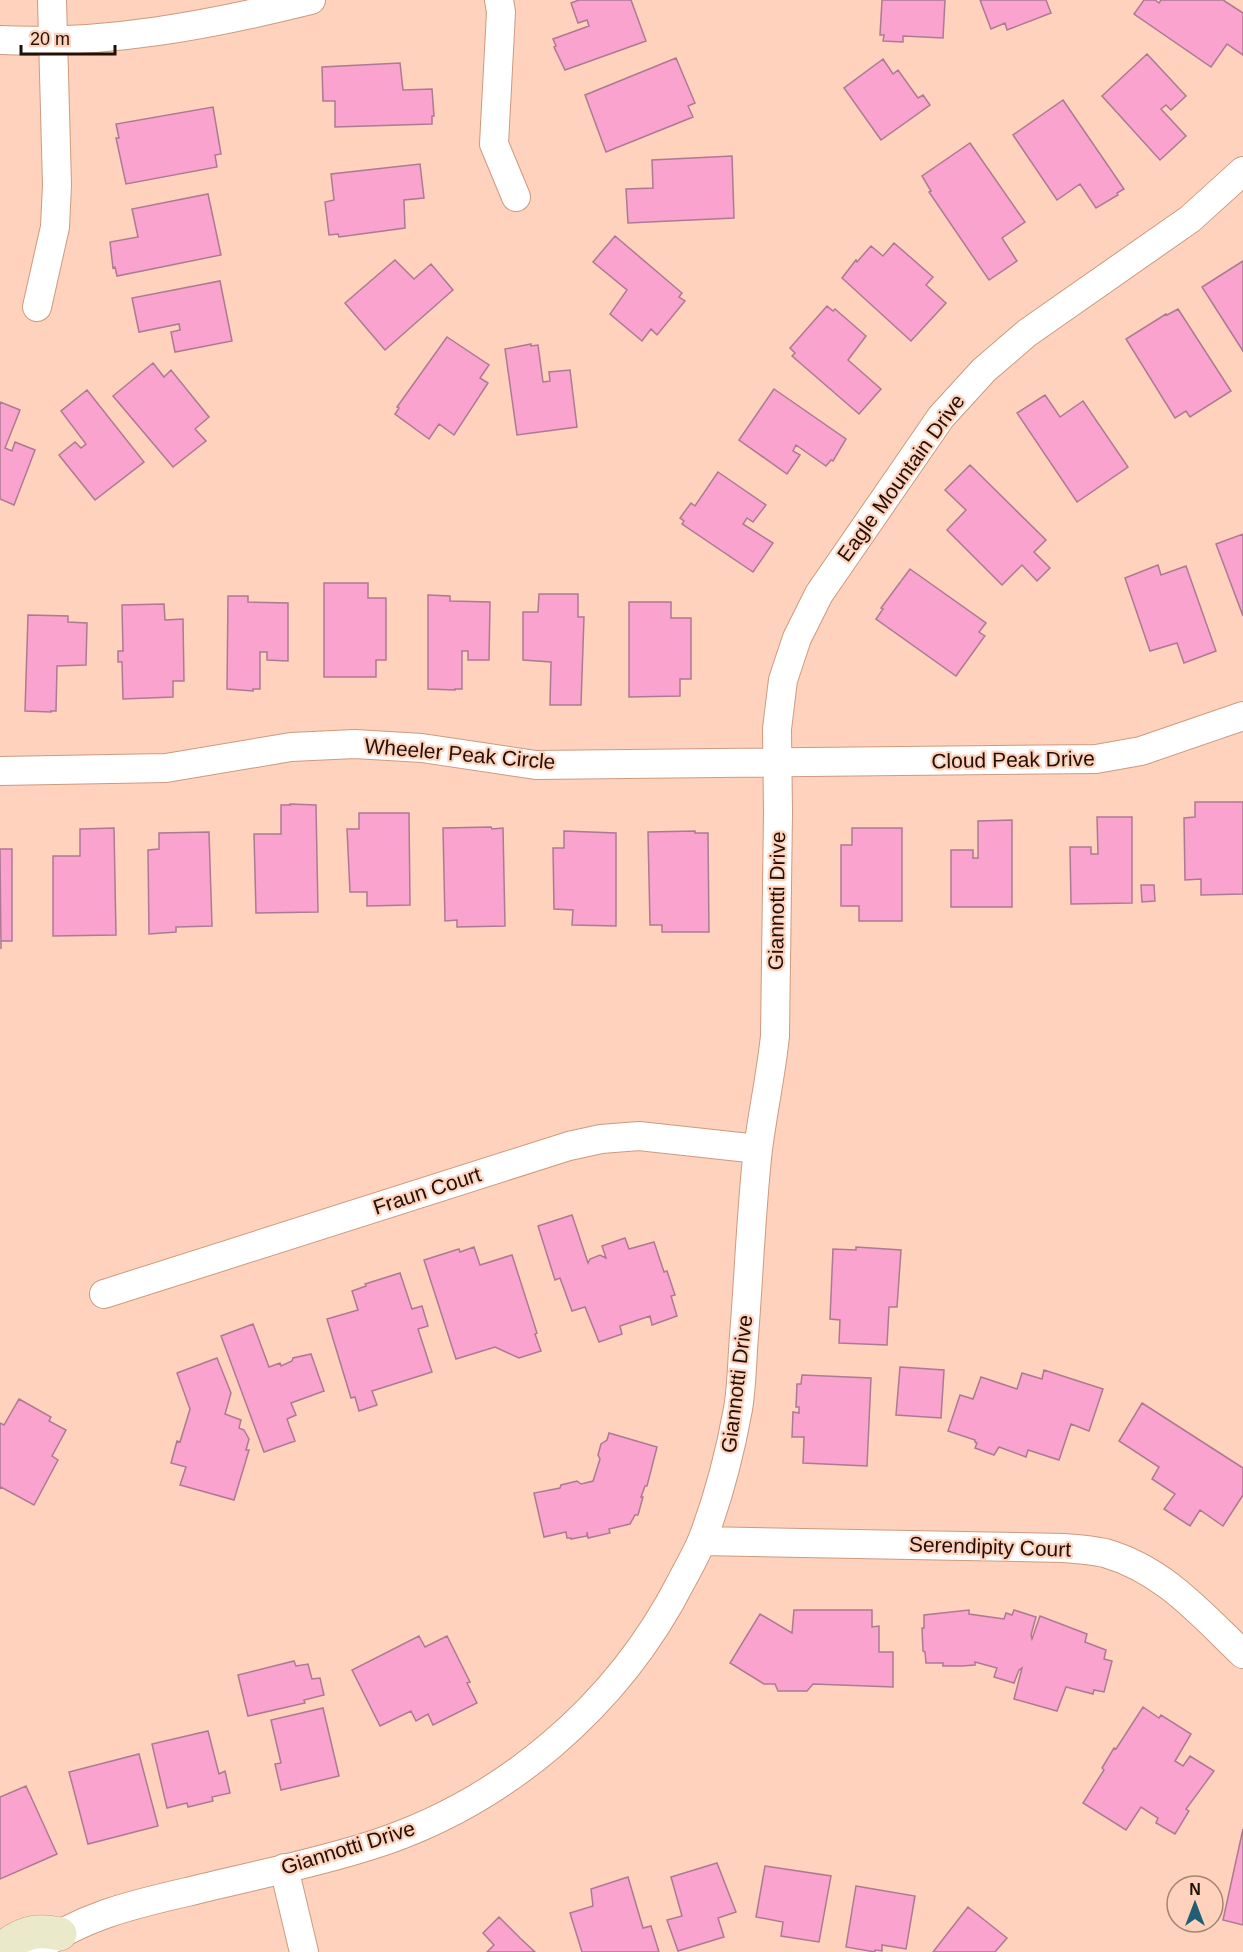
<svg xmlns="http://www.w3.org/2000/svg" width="1243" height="1952" font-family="Helvetica,sans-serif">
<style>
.building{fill:#faa3ce;stroke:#ad7a93;stroke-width:1.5}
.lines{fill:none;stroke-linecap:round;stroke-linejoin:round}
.street-casing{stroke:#cd9a7f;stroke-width:30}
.secondary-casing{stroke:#cd9a7f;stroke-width:34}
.street{stroke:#fff;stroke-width:28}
.secondary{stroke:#eaeaca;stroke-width:33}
.labels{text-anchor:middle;stroke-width:4.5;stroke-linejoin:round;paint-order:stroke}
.street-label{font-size:21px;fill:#221006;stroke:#fed2bc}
</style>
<rect width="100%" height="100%" fill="#fed2bc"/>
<path class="building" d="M579 0H631L646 41 565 70 554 47 556 46 553 39 589 26 587 20 578 23 571 3Z
M882 0H945L943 38 903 36V42L883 41 884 35H880Z
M980 0H1046L1051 13 1007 30 1005 23 991 29Z
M1144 0H1155L1159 3 1161 0H1223L1243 13V55L1227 44 1211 67 1134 14Z
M1147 54 1186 96 1171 110 1166 105 1161 109 1186 136 1160 160 1102 96Z
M676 58 695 103 688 106 693 117 606 152 585 95Z
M883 59 893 74 898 70 918 98 923 95 930 105 881 140 844 88Z
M400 63 403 90 432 89 434 116H432V124L335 127V101H323L322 67Z
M1063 100 1124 189 1117 193 1118 195 1096 208 1080 184 1057 200 1013 135Z
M213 107 221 154 215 155 217 167 126 184 116 138H119L116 124Z
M970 143 1025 222 1002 238 1017 261 989 280 929 192 931 191 922 176Z
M732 156 734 218 628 223 626 189 653 188 652 160Z
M420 164 424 198 404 200 405 228 339 237 338 234 329 235 325 202 334 200 331 174Z
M208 194 221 255 117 276 115 267 113 268 110 242 138 237 132 209Z
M615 236 682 293 679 297 685 301 657 335 651 329 642 341 610 314 627 290 593 262Z
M894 243 933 277 926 285 946 303 911 341 842 278 856 260 857 262 871 246 883 256Z
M395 260 414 279 431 264 453 290 385 350 345 303Z
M1243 261V351L1202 287Z
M220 281 232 341 175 352 171 332 180 330 179 324 139 332 132 298Z
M827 306 833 311 835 309 866 336 848 360 881 389 859 414 792 356 795 353 790 348Z
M1178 309 1231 391 1190 417 1186 411 1175 418 1126 339 1166 314 1167 315Z
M447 337 489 365 480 378 488 383 454 435 439 424 429 439 395 414 399 408 397 407Z
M531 344V346L538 345 543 382 550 381 549 372 570 370 577 427 517 435 505 349Z
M153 363 164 377 171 370 209 417 195 429 206 441 173 467 113 396Z
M774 389 846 439 833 461 831 460 826 466 796 445 793 451 800 455 787 474 739 440Z
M87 390 144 462 95 500 59 455 75 442 81 448 86 444 61 411Z
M1045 395 1060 417 1083 401 1128 467 1077 502 1017 413Z
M0 402 20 410 5 448 12 451 15 442 35 450 14 505 0 499Z
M970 465 1046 540 1034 552 1050 568 1037 581 1022 565 1002 585 947 530 966 510 945 490Z
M718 472 766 505 753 522 747 518 743 524 773 543 753 572 682 524 684 521 680 518 691 503 695 506Z
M1243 534V616L1216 544Z
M1158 565 1161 575 1186 566 1216 651 1184 663 1177 643 1150 651 1125 578Z
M910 569 986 623 979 632 985 636 984 637 956 676 876 619 883 609 881 608Z
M324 583H368V598H386V660H376V677H324Z
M539 594H578V617H584L581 705H550L551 662 523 660V612H538Z
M428 595 450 596V601L490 602 489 660H468V651H462V689H455V690L428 689Z
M228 596H248V602L288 603V661L267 660V652H260V689H253V691L227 689Z
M629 602H671V618H691V679H680V696L629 697Z
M164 604 165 620 183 619 184 681H173V697L123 699 122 662H118V651H123L122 605Z
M28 615 68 616V622L87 623 86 665 57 666 56 711H51V712L25 711Z
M1195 802H1243V894L1201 895V879L1185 880 1184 818 1195 817Z
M290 804 316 805 318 912 256 913 254 834H281V805H290Z
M359 813H409L410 905 367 906V892H350L347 829H359Z
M1097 817H1132V903L1071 904 1070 847H1091V854H1098Z
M1012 820V907H951V850H973V858H978V821Z
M491 827 492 829 503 828 505 926 457 927V920L445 921 443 828Z
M114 828 116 935 53 936V856H80V829Z
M852 828H902V921H859V906H841V845H852Z
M564 831 616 833V926L572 925 573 910 554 909 553 848H564Z
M695 831V833H708L709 932H662V925H650L648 832Z
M209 832 212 926 176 927V932L149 934 148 850 159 849V833Z
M0 849H12V941H1V949Z
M1141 885H1154L1155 901 1142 902Z
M572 1215 588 1263 590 1259 600 1255 606 1258 602 1246 625 1238 629 1249 654 1242 664 1272 667 1271 675 1295 671 1296 677 1316 652 1325 650 1316 620 1326 622 1334 599 1342 585 1307 572 1311 560 1278 555 1280 538 1226Z
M474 1247 480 1265 512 1255 537 1333 535 1334 541 1351 519 1358 495 1347 456 1359 424 1260 459 1249 460 1252Z
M856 1247 901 1250 897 1307H889L887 1345 839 1343 840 1320 830 1319 833 1249 856 1250Z
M400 1273 412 1309 422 1306 428 1326 418 1329 432 1372 372 1391 377 1405 359 1411 355 1397 351 1398 327 1319 358 1310 352 1291 366 1286 365 1284Z
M253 1324 269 1367 280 1363 281 1366 292 1361 293 1358 311 1354 324 1391 291 1403 296 1415 287 1419 295 1441 264 1452 221 1336Z
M217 1358 231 1393 225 1414 241 1420 239 1428 244 1430 249 1439 246 1450H249L234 1500 180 1485 186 1467 171 1463 177 1441 180 1442 190 1409 177 1373Z
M900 1367 944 1370 941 1418 896 1415Z
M1044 1370 1103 1389 1089 1431 1071 1424 1059 1460 1028 1450 1026 1457 999 1447 994 1455 975 1448 977 1443 975 1442V1440L948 1431 960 1395 973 1399 981 1377 1017 1389 1022 1373 1042 1379Z
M802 1375 871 1378 867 1466 803 1463 804 1437H792L793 1412 799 1413V1407H796L797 1384H801Z
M19 1399 51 1417 49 1421 66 1430 52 1456 58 1460 34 1505 1 1487 0 1489V1423L4 1425Z
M1142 1403 1243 1468V1495L1223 1526 1200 1510 1190 1526 1164 1509 1175 1494 1152 1479 1159 1467 1119 1441Z
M609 1433 657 1447 647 1486H645L641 1497H643L638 1515H635L630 1524 609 1529 610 1533 588 1538 587 1532V1536L571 1539V1538H567L566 1532 544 1537 534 1493 560 1488 561 1485 577 1481 581 1484 593 1481 600 1459 598 1455 601 1444 607 1440Z
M794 1610H872V1627L879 1626V1652H893V1687L813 1684 807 1691H778L775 1684H764L730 1663 760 1614 792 1633Z
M969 1610V1614L1004 1619 1006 1613 1012 1615 1014 1610 1036 1617 1031 1635 1032 1639 1040 1616 1087 1634 1085 1642 1106 1650 1104 1659 1112 1661 1104 1692 1094 1690 1093 1694 1066 1687 1057 1711 1014 1699 1022 1668 1019 1670 1014 1683 994 1677 997 1668 975 1662V1665L962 1666H943V1663H926L925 1652 923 1651 922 1628H924V1615Z
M419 1636 425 1647 447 1636 470 1682 467 1683 477 1703 433 1725 428 1714 416 1721 411 1711 380 1726 352 1670Z
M294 1661 296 1666 308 1664 312 1679 320 1678 324 1695 304 1700 305 1703 248 1716 238 1675Z
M1143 1707 1159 1718 1161 1715 1191 1734 1175 1761 1183 1766 1190 1756 1214 1771 1186 1809 1189 1811 1175 1834 1156 1823 1158 1818 1141 1807 1126 1830 1083 1803 1104 1770 1102 1768 1114 1748 1116 1749Z
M323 1708 339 1776 281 1790 275 1764 281 1763 271 1720Z
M208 1731 219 1774 225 1771 230 1793 212 1797 213 1801 188 1807 187 1803 167 1808 152 1744Z
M139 1754 158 1826 88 1844 69 1772Z
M26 1786 57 1854 0 1879V1797Z
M1243 1829V1925L1223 1920Z
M717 1863 736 1912 718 1918 724 1937 678 1951 667 1920 682 1916 671 1877Z
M765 1866 831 1876 819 1942 781 1936 783 1922 756 1917Z
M628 1877 643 1928 651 1926 659 1952H582L570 1913 593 1906 591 1889Z
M856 1886 915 1896 906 1949 882 1945V1951L875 1950V1952L846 1947Z
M968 1907 1007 1938 995 1952H933Z
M499 1917 520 1938 535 1952H487L494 1945 483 1933Z"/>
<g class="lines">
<g class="street-casing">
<path id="street" d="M499 0 501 12 494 144 516 197
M0 40C105 45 210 25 311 0
M37 307 55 227 57 185 52 0
M0 771 166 768 291 747 355 744 422 748 536 765 1096 759 1141 751 1243 716
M104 1294 569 1146 601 1139 639 1136 758 1149
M702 1541 1064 1548C1077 1549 1092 1550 1105 1553 1164 1570 1200 1613 1243 1654
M284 1868 304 1952
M32 1952C80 1917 130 1905 187 1892 247 1877 309 1865 369 1846 503 1804 618 1706 682 1580 689 1567 697 1553 703 1538 719 1496 730 1453 738 1409 742 1385 742 1360 744 1336 749 1274 751 1211 758 1149 763 1111 771 1074 775 1036L778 813 777 729 783 680 797 638 819 594 941 417 984 370 1027 333 1190 219 1243 171"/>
</g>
<g class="secondary-casing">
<path id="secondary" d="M0 1949C23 1934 32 1928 60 1934"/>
</g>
<use href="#street" class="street"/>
<use href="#secondary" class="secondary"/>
</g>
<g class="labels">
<g class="street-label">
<text transform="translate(901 478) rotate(-54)" y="7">Eagle Mountain Drive</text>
<text transform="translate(460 754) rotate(5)" y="7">Wheeler Peak Circle</text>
<text transform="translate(1013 760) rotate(-1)" y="7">Cloud Peak Drive</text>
<text transform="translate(777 901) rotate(-89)" y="7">Giannotti Drive</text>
<text transform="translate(427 1191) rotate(-18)" y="7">Fraun Court</text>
<text transform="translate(737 1384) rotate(-83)" y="7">Giannotti Drive</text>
<text transform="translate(990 1547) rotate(2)" y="7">Serendipity Court</text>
<text transform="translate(348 1848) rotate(-17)" y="7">Giannotti Drive</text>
</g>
</g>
<g transform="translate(1195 1904)"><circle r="28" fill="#fed2bc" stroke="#a68473" stroke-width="1.5"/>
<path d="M0-4.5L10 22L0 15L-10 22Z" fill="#215d75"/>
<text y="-9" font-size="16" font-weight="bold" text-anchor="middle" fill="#221006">N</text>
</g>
<path d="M21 45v9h94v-9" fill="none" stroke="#221006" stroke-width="3"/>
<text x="30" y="45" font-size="18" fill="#221006" stroke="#fed2bc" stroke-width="4.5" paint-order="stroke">20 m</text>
</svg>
